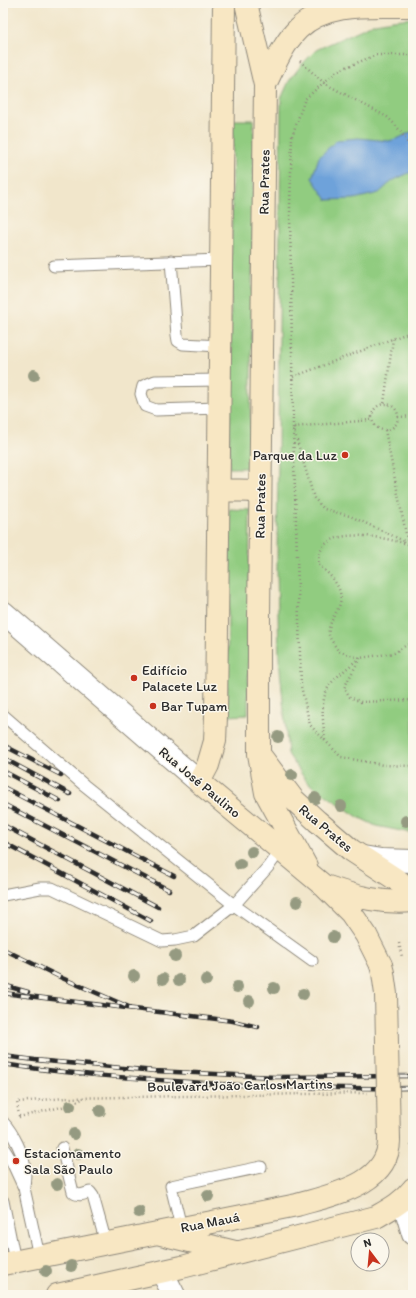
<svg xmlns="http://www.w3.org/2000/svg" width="416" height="1298" font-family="Itim,sans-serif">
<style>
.green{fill:#91cc80;stroke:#5e7c56}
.water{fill:#6ea2da;stroke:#4c6682}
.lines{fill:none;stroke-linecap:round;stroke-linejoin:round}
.service-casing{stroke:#8e887b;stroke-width:13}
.minor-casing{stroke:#8e887b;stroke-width:24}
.tertiary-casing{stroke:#8e887b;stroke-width:24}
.secondary-casing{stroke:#8e887b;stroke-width:24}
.path{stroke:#8e887b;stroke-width:2.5;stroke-dasharray:1 3;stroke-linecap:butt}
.service{stroke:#fff;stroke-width:11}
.minor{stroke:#fff;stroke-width:22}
.tertiary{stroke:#fff;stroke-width:22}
.secondary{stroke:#f8e7c3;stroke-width:22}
.rail-casing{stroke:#2b2b2b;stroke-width:4.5}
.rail{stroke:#fbf7ec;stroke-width:3;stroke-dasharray:9;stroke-linecap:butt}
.secondary-bridge-casing{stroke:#8e887b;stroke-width:24;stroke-linecap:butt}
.path-bridge{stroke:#8e887b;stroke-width:2.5;stroke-dasharray:1 3;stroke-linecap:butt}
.secondary-bridge{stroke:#f8e7c3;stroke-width:22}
.tree{fill:#959a81}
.poi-dot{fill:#c8321e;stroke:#fbf7ec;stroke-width:1.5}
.labels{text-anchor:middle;stroke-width:3;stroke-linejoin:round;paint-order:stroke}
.street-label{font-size:14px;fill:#2b2b2b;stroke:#fbf7ec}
.poi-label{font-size:14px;fill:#2b2b2b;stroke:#fbf7ec;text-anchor:start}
</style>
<rect width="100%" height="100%" fill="#fbf7ec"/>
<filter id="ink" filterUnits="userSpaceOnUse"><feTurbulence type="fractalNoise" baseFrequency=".025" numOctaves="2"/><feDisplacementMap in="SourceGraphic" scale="8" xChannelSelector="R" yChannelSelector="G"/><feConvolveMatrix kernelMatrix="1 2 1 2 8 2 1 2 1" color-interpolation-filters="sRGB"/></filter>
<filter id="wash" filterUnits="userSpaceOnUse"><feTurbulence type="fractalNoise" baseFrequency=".012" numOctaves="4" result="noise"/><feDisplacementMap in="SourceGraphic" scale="16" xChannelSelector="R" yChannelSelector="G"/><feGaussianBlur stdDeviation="0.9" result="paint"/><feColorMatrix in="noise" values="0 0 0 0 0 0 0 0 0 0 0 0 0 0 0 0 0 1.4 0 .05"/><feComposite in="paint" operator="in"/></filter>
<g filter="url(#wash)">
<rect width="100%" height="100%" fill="#f1e6cb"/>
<path class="green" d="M413 18V832H406L376 826 358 817 307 782 288 754 279 659 277 569 281 99 289 81 302 64 316 50 375 23 393 20Z
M233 120H254L250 468H229Z
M229 509 250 510 248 715 227 716Z"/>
<path class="water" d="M413 131V171L392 181 379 193 354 199 327 200 312 178 319 157 337 140 358 138 389 141 399 138Z"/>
</g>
<g filter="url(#ink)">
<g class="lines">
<g class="service-casing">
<path id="service" d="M171 261 177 335 178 341 183 344 220 346
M54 266 221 260
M219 408 156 410 145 406 141 394 143 386 155 381 220 380
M3 715 84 785 234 905 194 936 175 940 162 941 52 888H40L3 895
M281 849 268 867 234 905 312 961
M3 1122C13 1133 24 1154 25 1170 25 1175 25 1180 24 1186
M62 1148 73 1192C78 1197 84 1194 90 1192L93 1196 106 1243
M4 1149 12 1162 24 1188 39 1256
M3 1201 15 1261
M181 1227 171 1186 261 1167"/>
</g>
<g class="minor-casing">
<path id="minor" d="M403 1200 413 1234
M162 1272 174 1295"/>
</g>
<g class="tertiary-casing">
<path id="tertiary" d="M3 612 199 782
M363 857 381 860 413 861"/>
</g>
<g class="secondary-casing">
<path id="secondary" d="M224 3 216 716 215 741 208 765 199 782 324 886 351 913 366 935 381 965
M246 3 265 85 259 617V754L266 793 306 866
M265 85C274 66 283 44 298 29 328 0 375 7 413 6
M219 490 260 491
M262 758 293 799 317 821 351 850 400 882 413 894
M328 887C357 897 382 904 413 901
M161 1234 235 1252
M3 1264 297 1205C331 1195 389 1185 389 1140
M57 1295 182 1267 376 1217C390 1209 403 1202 413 1189"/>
</g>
<path class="path" d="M413 55H376L337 71 305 99 292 136 290 208 293 427 301 686 310 725 341 757 383 765 413 766
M300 61 324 83 387 117C399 127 406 139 413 153
M293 377 413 331
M384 403 393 339
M372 417a13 13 0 1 1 26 0a13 13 0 1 1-26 0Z
M398 417 413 416
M371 420 293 427 314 498 324 509 350 516 404 541
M385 430 408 544
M408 544C387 539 328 523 319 555 318 558 319 561 318 564 329 574 344 587 340 603 339 609 334 614 332 620 330 624 328 631 329 635 330 640 336 646 338 651L360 658 394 653 413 641
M408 544 413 546
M360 658 344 688 350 697 361 702 413 700
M325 740C323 720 318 696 334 680 342 672 350 666 358 659
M19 1116 17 1102 66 1098 367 1093
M19 1117 70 1105 82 1099
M411 1146 413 1139"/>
<use href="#service" class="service"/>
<use href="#minor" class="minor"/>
<use href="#tertiary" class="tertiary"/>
<use href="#secondary" class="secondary"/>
<g class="rail-casing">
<path id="rail" d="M3 745 61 775
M3 758 70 794
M3 771 60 801
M3 787 174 876
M3 804 169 890
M3 825 158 907
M3 842 151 921
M3 857H4
M3 949 62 978 129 1007
M3 985 28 992
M3 993 233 1021 258 1027
M3 1056 35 1060 155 1071 275 1077 413 1076
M3 1064C60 1073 117 1077 174 1081 254 1087 333 1089 413 1088"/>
</g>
<use href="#rail" class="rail"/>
<g class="secondary-bridge-casing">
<path id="secondary-bridge" d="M381 965 383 973 386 994 389 1140"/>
</g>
<path class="path-bridge" d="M399 943 402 957"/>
<use href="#secondary-bridge" class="secondary-bridge"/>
</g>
<g class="tree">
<circle cx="34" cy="375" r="6"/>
<circle cx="278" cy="737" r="6"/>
<circle cx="292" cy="775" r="6"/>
<circle cx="315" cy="798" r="6"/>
<circle cx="341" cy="806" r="6"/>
<circle cx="406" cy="821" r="6"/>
<circle cx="252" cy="852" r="6"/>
<circle cx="240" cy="864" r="6"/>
<circle cx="297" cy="902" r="6"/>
<circle cx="333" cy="937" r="6"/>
<circle cx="175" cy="956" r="6"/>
<circle cx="134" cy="976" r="6"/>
<circle cx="163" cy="979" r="6"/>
<circle cx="179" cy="980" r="6"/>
<circle cx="206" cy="980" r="6"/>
<circle cx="237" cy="987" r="6"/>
<circle cx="274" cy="988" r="6"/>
<circle cx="303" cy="994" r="6"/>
<circle cx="249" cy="1001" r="6"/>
<circle cx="70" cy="1106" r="6"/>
<circle cx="100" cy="1111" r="6"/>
<circle cx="74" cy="1134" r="6"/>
<circle cx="78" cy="1154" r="6"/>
<circle cx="57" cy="1184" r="6"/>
<circle cx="208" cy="1196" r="6"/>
<circle cx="139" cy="1212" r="6"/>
<circle cx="71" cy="1266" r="6"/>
<circle cx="46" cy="1271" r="6"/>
</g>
</g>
<g class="poi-dot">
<circle cx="345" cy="455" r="4"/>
<circle cx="134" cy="678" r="4"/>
<circle cx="153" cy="706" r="4"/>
<circle cx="16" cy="1161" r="4"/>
</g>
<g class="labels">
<g class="street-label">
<text transform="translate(264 182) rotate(-89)" y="5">Rua Prates</text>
<text transform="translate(260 506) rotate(-89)" y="5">Rua Prates</text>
<text transform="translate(200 782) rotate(40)" y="5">Rua José Paulino</text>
<text transform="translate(326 828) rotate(40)" y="5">Rua Prates</text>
<text transform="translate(240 1085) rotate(-1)" y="5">Boulevard João Carlos Martins</text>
<text transform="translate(210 1222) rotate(-11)" y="5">Rua Mauá</text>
</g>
<g class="poi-label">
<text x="337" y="460" text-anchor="end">Parque da Luz</text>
<text x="142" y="675">Edifício<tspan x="142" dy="16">Palacete Luz</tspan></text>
<text x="161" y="711">Bar Tupam</text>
<text x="24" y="1158">Estacionamento<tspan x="24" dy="16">Sala São Paulo</tspan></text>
</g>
</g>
<rect width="416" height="1298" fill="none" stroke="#fbf7ec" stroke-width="16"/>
<g transform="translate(370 1252) rotate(344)"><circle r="19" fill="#fbf7ec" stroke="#a8a59f"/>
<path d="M0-3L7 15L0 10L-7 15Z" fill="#c8321e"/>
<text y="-6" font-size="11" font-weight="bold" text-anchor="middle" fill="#2b2b2b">N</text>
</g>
</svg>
